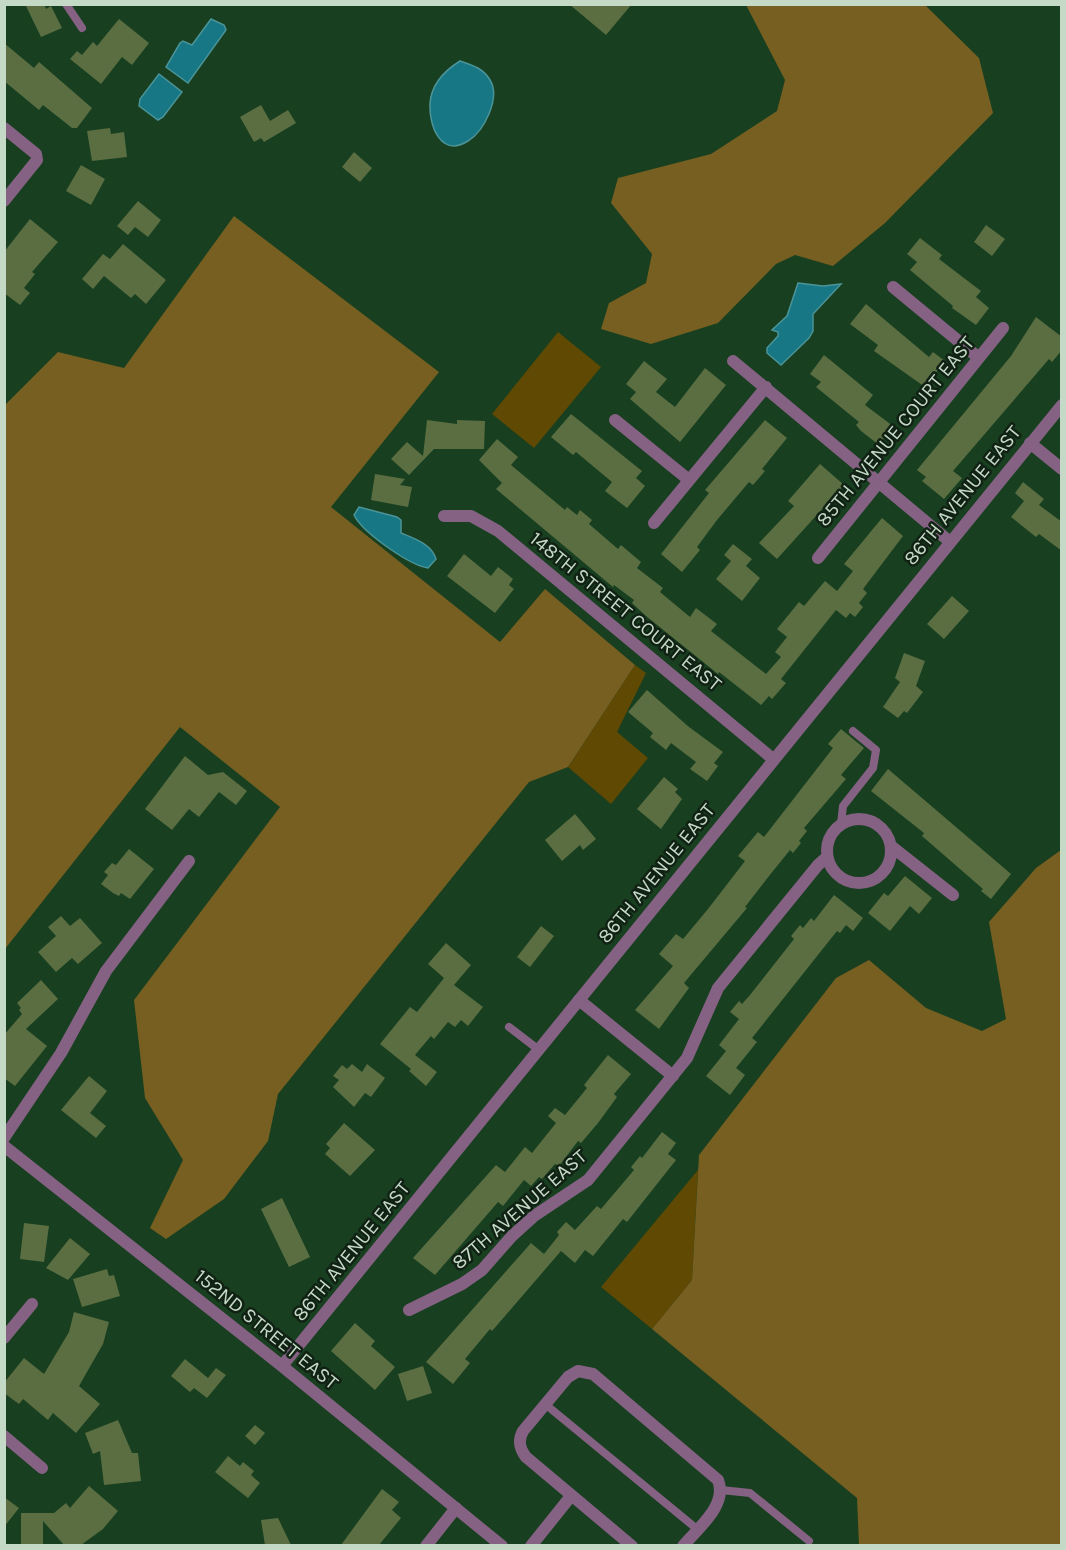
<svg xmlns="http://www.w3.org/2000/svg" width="1066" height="1550" font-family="Karla,sans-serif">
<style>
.green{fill:#5f4903}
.forest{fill:#765f21}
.water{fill:#177784;stroke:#4b9498;stroke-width:1.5}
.building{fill:#5a6e42}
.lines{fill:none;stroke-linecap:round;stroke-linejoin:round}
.service{stroke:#856283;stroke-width:8}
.minor{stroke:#856283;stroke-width:12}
.tertiary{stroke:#856283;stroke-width:12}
.labels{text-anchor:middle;stroke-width:5;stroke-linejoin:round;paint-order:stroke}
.street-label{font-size:20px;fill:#c4d9c6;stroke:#112214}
</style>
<rect width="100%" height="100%" fill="#183f20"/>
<path class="green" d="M558 332 601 367 534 448 492 414Z
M635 665 646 673 617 732 648 758 611 804 568 767Z
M698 1170 692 1280 652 1329 601 1287Z"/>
<path class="forest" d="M746 5H925L979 58 993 113 885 223 833 266 795 255 776 264 718 323 651 344 601 329 609 303 646 283 652 254 611 203 618 178 711 154 777 111 785 80Z
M234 216 439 372 331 507 500 642 545 589 635 665 568 767 529 782 278 1094 268 1141 224 1199 166 1239 150 1228 183 1160 145 1098 134 1000 280 807 180 727 5 949V405L58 352 124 368Z
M1061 850V1545H859L857 1498 652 1329 692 1280 699 1155 836 978 869 960 926 1008 982 1031 1006 1019 989 922 1036 868Z"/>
<path class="water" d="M211 19 224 25 226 30 188 83 166 67 180 43 183 41 192 45Z
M460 61C472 65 483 68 490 80 501 98 484 131 468 141 441 158 429 126 430 104 431 84 444 71 460 61Z
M159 74 182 92 163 117 158 120 139 106 140 99Z
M798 283 823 286 841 284 813 314V331L809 338 781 365 767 353V348L778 336V332L772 330 787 316Z
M359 507 397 517 401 520V533C413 538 432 544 436 559L428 568C409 565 362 532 354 515Z"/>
<path class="building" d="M25 4H44L46 9 51 6 62 28 41 37Z
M569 4H632L606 35Z
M119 19 149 43 132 65 122 57 101 84 70 59 77 51 82 55 93 42 97 46Z
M4 43 34 68 39 62 92 108 77 128H72L43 105 39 110 4 81Z
M261 105 270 121 288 110 296 123 264 142 261 138 254 142 240 117Z
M110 128 111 134 124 132 127 157 92 161 87 131Z
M354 152 372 168 360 182 342 167Z
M81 165 105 179 91 205 66 191Z
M138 201 161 220 148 237 135 227 128 235 117 226Z
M30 219 58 242 32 272 35 274 24 288 30 293 20 305 4 293V252Z
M986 225 1005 239 992 256 974 242Z
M920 238 942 255 939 259 981 291 976 297 989 308 976 325 952 308 953 306 910 270 917 262 907 254Z
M123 244 166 280 146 304 135 294 131 298 104 276 93 289 82 279 103 254 110 259Z
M866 304 929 357 933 352 945 361 925 387 874 351 878 345 850 324Z
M1036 317 1062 337V350L1052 362 1049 359 953 471 962 478 944 499 922 481 926 477 917 470 1011 356Z
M824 355 873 395 865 405 893 426 879 445 861 431 856 425 859 422 816 387 821 382 810 374Z
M644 361 667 379 656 392 675 407 705 368 726 385 680 442 630 399 636 392 626 384Z
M571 414 642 471 636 478 645 486 627 508 605 491 612 482 576 452 573 455 551 437Z
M427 420 457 424V420L485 421 484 449H434L409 475 391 459 407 442 423 456Z
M765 420 787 438 762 469 765 471 753 485 749 482 717 520 697 547 700 550 682 572 661 554 709 493 705 490Z
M497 439 518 457 511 465 565 510 567 507 577 515 580 510 592 520 589 524 618 549 621 545 641 562 637 568 663 588 660 592 690 617 696 608 717 624 711 631 766 674 781 657 775 652 787 637 777 629 799 602 804 606 825 581 837 591 853 571 844 564 882 518 903 536 863 589 867 593 859 603 863 607 855 617 850 613 846 618 836 610 781 679 786 683 772 699 769 696 761 705 719 672 718 674 646 616 632 603 634 600 614 585 613 587 496 489 502 483 479 460Z
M820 464 844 485 777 559 759 543 794 506 788 501Z
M375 474 405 479 400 485 412 487 408 507 371 500Z
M1023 482 1044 499 1039 505 1062 522V551L1039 534 1036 537 1011 517 1024 501 1015 493Z
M733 544 752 559 746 566 760 578 742 601 716 579 731 561 724 555Z
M464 554 491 576 498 567 513 579 509 585 514 589 495 613 447 576Z
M952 596 969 611 944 639 927 624Z
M904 653 925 661 916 686 923 692 907 713 904 711 898 718 883 707 900 682 895 678Z
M647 690 689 727 723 752 714 763 718 766 707 781 690 769 696 762 671 743 666 750 650 737 653 733 628 712Z
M841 729 864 748 841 775 846 779 804 828 807 831 799 841 801 843 793 853 790 850 769 876 745 907 747 908 684 983 689 988 659 1029 635 1010 673 966 659 954 676 934 683 939 708 909 745 861 738 856 758 832 764 837 833 748 828 744Z
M185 756 208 775 223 772 247 791 236 805 219 792 199 817 189 809 172 830 145 809Z
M888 769 1011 874 991 899 981 891 983 889 922 836 924 833 871 791Z
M664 777 678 789 675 792 682 799 661 829 637 809Z
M575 814 596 839 583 850 580 845 562 861 545 840Z
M129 849 154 869 130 899 121 893 119 896 113 893 101 884 108 875 104 872 112 863 116 865Z
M905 876 932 898 919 914 910 906 890 931 868 913 884 893 888 896Z
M834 895 863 918 853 931 846 925 840 933 837 931 752 1038 757 1042 736 1068 745 1075 730 1095 706 1076 726 1051 719 1045 739 1019 730 1012 739 1001 742 1004 750 995 794 939 791 936 800 925 803 928 811 918 814 921Z
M61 916 70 926 80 918 102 943 78 964 72 958 56 972 38 952 56 936 48 927Z
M541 926 554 936 530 967 517 957Z
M446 943 471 965 454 985 483 1007 468 1026 461 1020 455 1027 448 1022 434 1039 431 1036 415 1055 437 1072 426 1086 409 1071 411 1069 380 1044 410 1007 417 1012 444 978 428 964Z
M41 980 58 999 26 1029 47 1046 15 1086 4 1078V1035L22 1014 19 1010 21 1008 17 1003Z
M608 1055 631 1074 614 1094 617 1097 598 1123 581 1143 578 1141 559 1166 555 1164 542 1179 539 1177 531 1186 524 1180 503 1206 498 1202 435 1275 413 1258 496 1165 505 1172 525 1147 532 1153 556 1123 548 1116 555 1108 565 1115 587 1088 584 1085Z
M352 1064 362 1072 367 1064 385 1078 371 1097 365 1093 354 1107 333 1087 339 1080 333 1076 342 1065 347 1069Z
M89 1076 107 1091 90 1113 106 1126 96 1138 61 1110Z
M344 1123 375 1150 350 1176 325 1154 330 1148 326 1144Z
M662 1132 676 1143 668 1154 676 1160 627 1222 623 1219 593 1256 585 1250 575 1263 561 1251 492 1331 490 1329 465 1359 470 1363 453 1384 426 1362 531 1243 544 1254 559 1235 557 1232 566 1222 575 1230 597 1206 601 1209 634 1170 631 1167 640 1156 642 1158Z
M282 1198 310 1257 289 1267 261 1209Z
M24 1223 49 1226 44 1262 20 1259Z
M70 1238 90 1254 68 1280 46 1268Z
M107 1269 109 1276 114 1275 120 1296 82 1307 73 1279Z
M74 1312 109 1322 103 1344 79 1386 100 1404 76 1433 53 1413 48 1420 23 1399 19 1404 4 1393V1383L24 1358 44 1374 69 1332Z
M355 1323 375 1341 371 1346 395 1367 375 1390 331 1351Z
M185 1359 208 1378 216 1368 226 1375 207 1398 194 1388 190 1392 171 1376Z
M423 1366 432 1393 407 1401 398 1374Z
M118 1420 132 1453H138L141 1481 104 1485 100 1451 93 1454 85 1433Z
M255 1425 265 1433 255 1445 245 1436Z
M228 1456 240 1466 243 1462 254 1471 251 1475 260 1483 248 1498 215 1472Z
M89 1486 118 1511 103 1529 81 1545H64L43 1521V1545H21V1513H54L66 1503 70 1508Z
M382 1489 399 1502 392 1510 401 1518 379 1545H341Z
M4 1497 19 1508 4 1527Z
M278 1518 291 1545H265L261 1520Z"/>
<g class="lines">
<path class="service" d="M66 4 82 28
M841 824 843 806 873 768 876 750 853 731
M509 1027 539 1050
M545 1404 697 1529
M721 1490 750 1493 809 1541"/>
<path class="minor" d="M4 128 36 154 37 160 4 201
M893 287 979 358
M733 361 949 541
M615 420 689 480
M1030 443 1062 469
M444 516H471L498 531 773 759
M654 523 766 387
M818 558 1003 328
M827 851a32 32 0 1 1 64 0a32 32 0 1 1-64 0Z
M891 846 953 895
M579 1000 673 1076
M4 1138 61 1053 106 971 189 861
M409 1310 462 1284 482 1270 512 1236 534 1216 588 1180 687 1058 718 988 818 865 827 857
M4 1338 32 1304
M4 1436 42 1468
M426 1546 456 1508
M531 1546 571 1496
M632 1546 526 1457C519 1448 518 1440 523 1431L568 1377 578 1371 593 1374 718 1480C728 1505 698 1528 683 1546"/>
<path class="tertiary" d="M4 1146 282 1366 502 1546
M282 1366 1062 405"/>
</g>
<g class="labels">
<g class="street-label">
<text transform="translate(895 431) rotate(-51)" y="7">85TH AVENUE COURT EAST</text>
<text transform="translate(962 495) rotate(-51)" y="7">86TH AVENUE EAST</text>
<text transform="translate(626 611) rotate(39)" y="7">148TH STREET COURT EAST</text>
<text transform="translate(656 873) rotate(-51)" y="7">86TH AVENUE EAST</text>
<text transform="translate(519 1209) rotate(-41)" y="7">87TH AVENUE EAST</text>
<text transform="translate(351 1251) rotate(-51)" y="7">86TH AVENUE EAST</text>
<text transform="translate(267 1329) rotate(39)" y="7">152ND STREET EAST</text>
</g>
</g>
<rect width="1066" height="1550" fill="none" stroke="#c4d9c6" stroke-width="12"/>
</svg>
